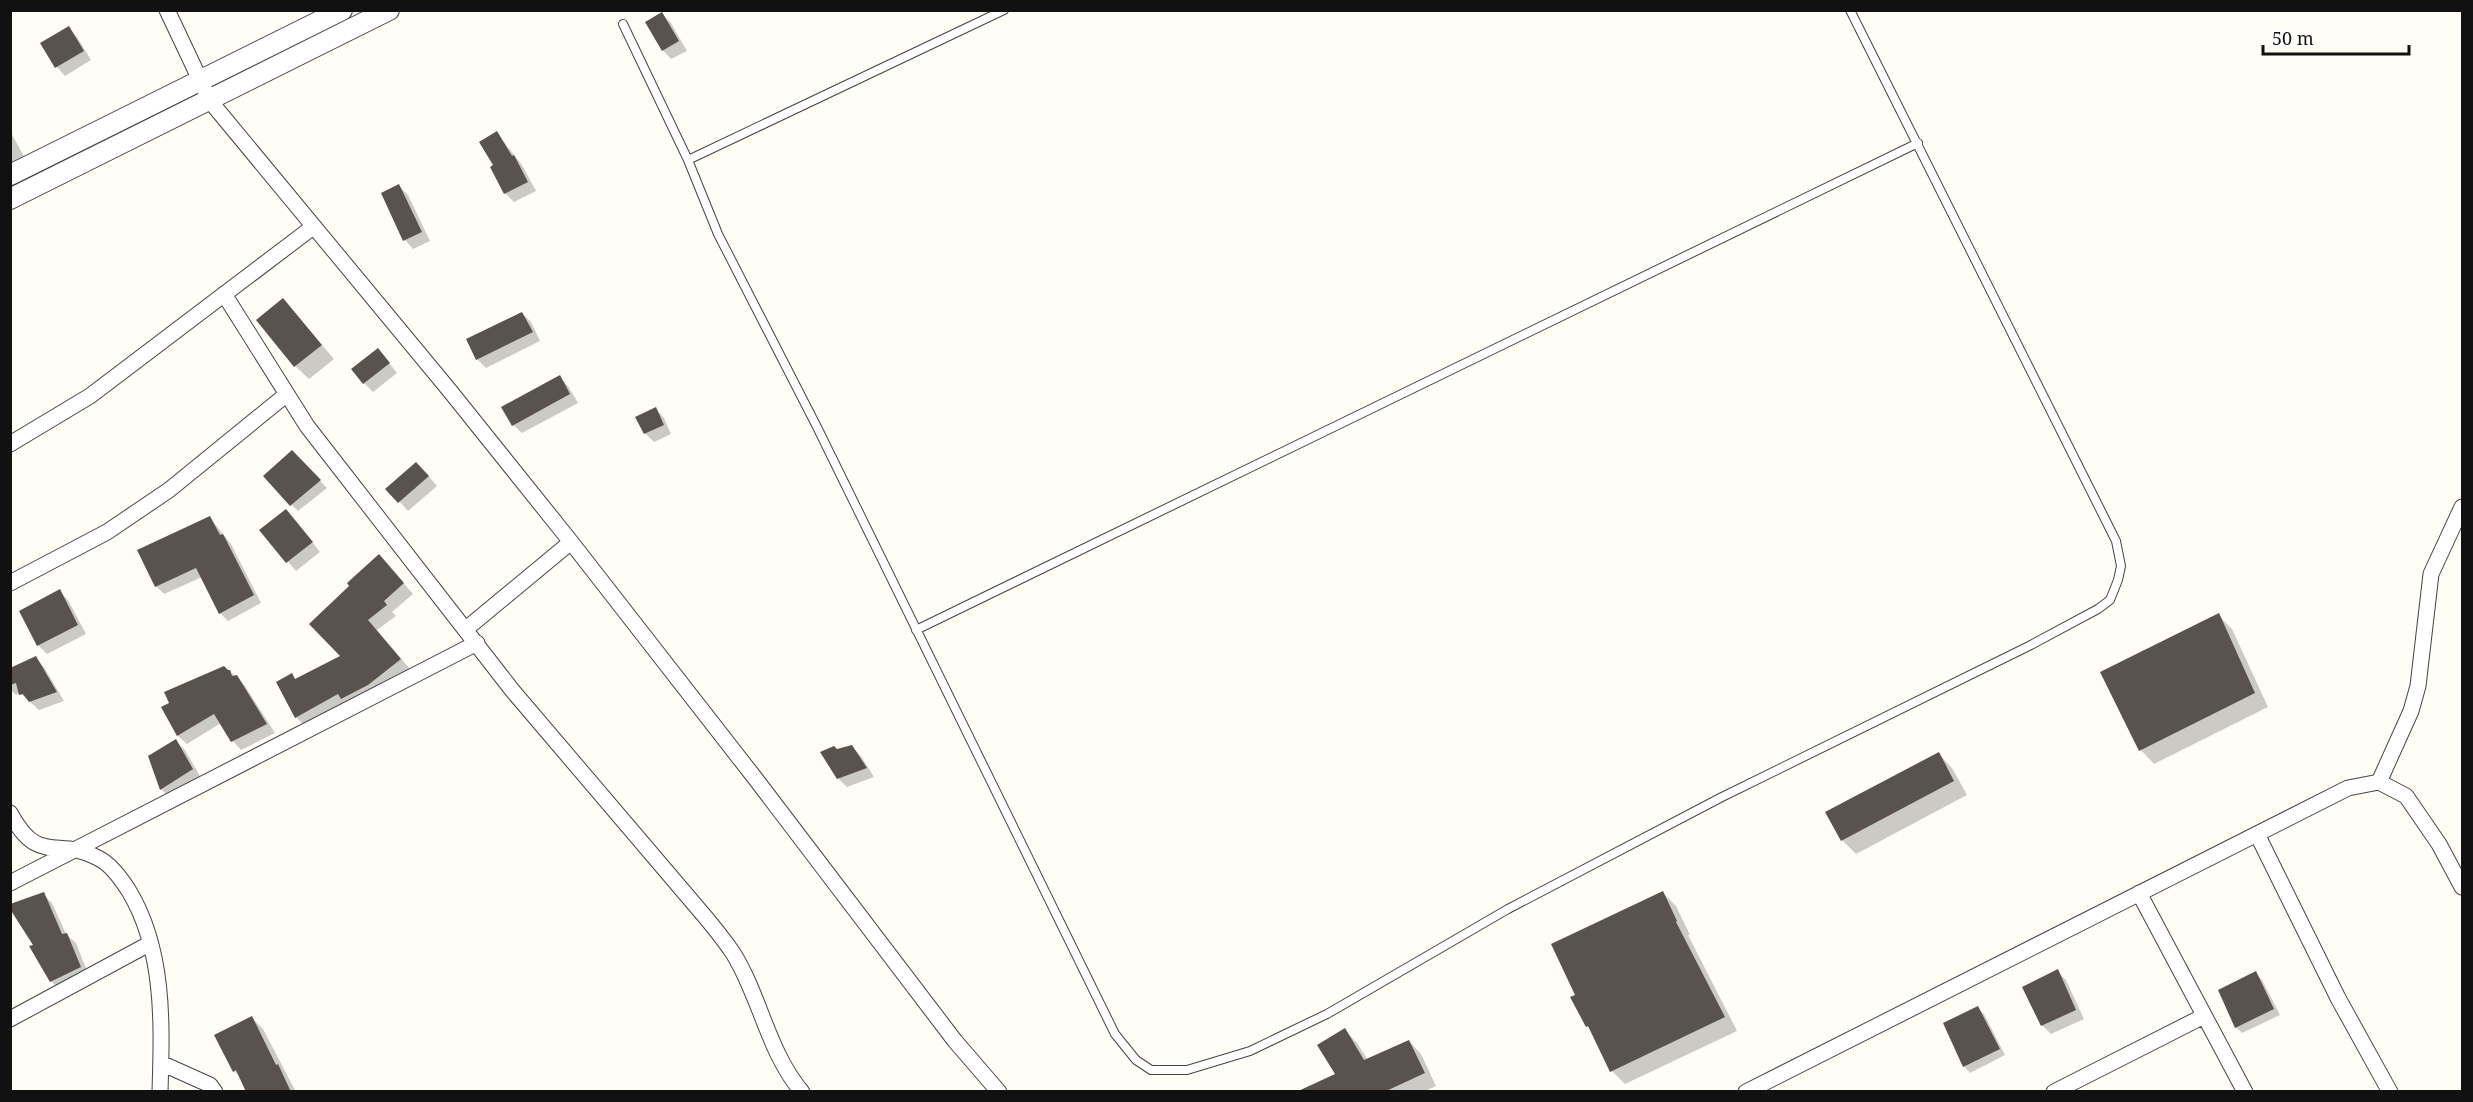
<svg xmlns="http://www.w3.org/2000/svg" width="2473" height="1102" font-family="'Noto Serif',serif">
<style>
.shadow{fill:#0003}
.building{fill:#5a524d}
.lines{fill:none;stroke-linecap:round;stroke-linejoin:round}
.service-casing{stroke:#444;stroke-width:10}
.minor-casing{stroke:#444;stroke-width:17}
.tertiary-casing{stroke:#444;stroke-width:22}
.service{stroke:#fff;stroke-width:8}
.minor{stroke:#fff;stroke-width:15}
.tertiary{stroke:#fff;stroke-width:20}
</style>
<rect width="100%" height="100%" fill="#fffdf5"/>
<path class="shadow" d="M662 14 671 23 687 51 671 59 663 50Z
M68 28 77 37 91 60 65 76 57 67Z
M10 131 32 171 13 181 10 191Z
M497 133 522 165 536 191 514 202 505 193Z
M399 186 408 195 430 241 413 249 405 240Z
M283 300 334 359 309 379 295 366Z
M522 313 531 322 540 341 486 368 477 359 468 340Z
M386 359 397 373 373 392 364 383Z
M559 377 568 386 578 403 522 433 513 425Z
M656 409 664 418 671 434 654 442 645 433Z
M292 452 327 488 298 511 292 505Z
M425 472 437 486 408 511 388 489Z
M210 518 231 544 261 603 228 621 220 613 202 577 164 594 156 586Z
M295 520 320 552 296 571 261 530Z
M389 566 413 594 392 612 396 616 377 630 410 669 306 727 296 717 292 675 296 680 342 657Z
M59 591 68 600 86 634 47 654 38 645Z
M2218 615 2232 629 2268 707 2154 764 2141 750 2102 673Z
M35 658 44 667 64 701 39 710 20 693 16 695 10 689V669Z
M230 671 245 686 275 733 241 750 233 741 221 723 187 744 178 736 163 708Z
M176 741 185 750 201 778 170 798 161 789Z
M852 747 861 756 874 777 847 787 838 778 837 751Z
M1939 754 1952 768 1967 795 1856 854 1842 840Z
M1662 892 1676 906 1690 935H1688L1737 1031 1625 1084 1612 1071 1593 1032 1587 1026 1577 995Z
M43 894 52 903 66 934 76 943 89 976 60 990 51 981Z
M2057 971 2066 980 2084 1019 2051 1034 2042 1025 2024 988Z
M2256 973 2262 980 2280 1015 2242 1033 2236 1027Z
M1977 1008 1984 1014 2005 1055 1970 1073 1964 1066Z
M252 1018 263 1029 296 1092H248L242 1079 234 1071Z
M1345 1030 1357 1043 1368 1060 1409 1041 1421 1054 1436 1086 1423 1092H1304L1337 1074Z"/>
<path class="building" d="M662 12 679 41 662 51 645 22Z
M69 26 84 51 55 68 40 43Z
M497 131 512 156 514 155 528 182 504 194 490 167 493 165 479 142Z
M399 184 422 232 403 241 381 193Z
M283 298 322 345 294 367 256 320Z
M522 312 533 332 476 360 466 339Z
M378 348 390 363 363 384 351 369Z
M560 375 570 394 512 426 501 407Z
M656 407 664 425 644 434 635 417Z
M292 450 321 480 290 506 263 476Z
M416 462 429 476 398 503 385 489Z
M286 509 313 542 286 563 259 530Z
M210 516 220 535 223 534 254 595 219 614 196 568 155 587 137 550Z
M379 554 404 583 384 601 387 605 368 620 401 659 368 685 341 699 338 694 295 718 276 682 292 673 295 679 340 656 309 624 349 586 347 583Z
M60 589 78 625 37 646 19 611Z
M2219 613 2255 693 2139 751 2100 672Z
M36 656 57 692 29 702 23 694 19 695 16 683 10 685V668Z
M224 666 228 670H230L232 676 237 675 267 724 231 742 214 714 177 736 161 707 169 703 164 692Z
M176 739 193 769 160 790 148 756Z
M852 745 867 768 837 779 820 752 834 746 837 749Z
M1939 752 1954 781 1841 841 1825 812Z
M1663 891 1677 921 1676 922 1725 1017 1610 1072 1588 1026 1586 1027 1570 997 1575 995 1551 944Z
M44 892 62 934 67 933 81 967 50 982 29 946 33 945 10 909V904Z
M2058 969 2076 1010 2041 1026 2022 987Z
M2256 971 2274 1009 2235 1028 2218 990Z
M1978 1006 2000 1049 1963 1067 1943 1023Z
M252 1016 276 1065 278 1064 291 1092H246L236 1070 233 1072 214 1035Z
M1345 1028 1364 1060 1409 1040 1425 1073 1384 1092H1296L1335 1074 1317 1045Z"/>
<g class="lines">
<g class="service-casing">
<path id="service" d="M623 24 688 160 718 234 817 427 1115 1034 1136 1060 1151 1070H1187L1250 1051 1327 1014 1508 909 1722 797 2029 646 2098 609 2110 600 2118 580 2121 566 2116 541 1850 10
M688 160 1004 10
M916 630 1918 143"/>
</g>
<g class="minor-casing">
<path id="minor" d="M167 10 210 101 450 391 571 542 758 782 955 1041 999 1092
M224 294 307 426 512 690 707 919C716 930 725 941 733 953 760 996 768 1052 802 1092
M10 444 90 396 313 227
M10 583 107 532 169 490 287 394
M466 629 571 542
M2379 782 2411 711 2418 686 2431 574 2462 507
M10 813C39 867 57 836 98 858 111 864 122 880 129 891 165 951 162 1024 160 1092
M2257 834 2338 998 2390 1092
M10 883 477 643
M2139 893 2245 1092
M10 1019 149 944
M161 1063 210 1085 215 1092
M1746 1092 2348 788 2379 782 2406 796 2439 844 2462 887
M2054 1092 2204 1016"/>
</g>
<g class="tertiary-casing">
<path id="tertiary" d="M10 175 342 10
M10 199 389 10"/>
</g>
<use href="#service" class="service"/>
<use href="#minor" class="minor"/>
<use href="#tertiary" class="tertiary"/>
</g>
<rect width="2473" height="1102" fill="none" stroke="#111111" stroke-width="24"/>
<path d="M2263 45v9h146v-9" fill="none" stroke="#111111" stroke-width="3"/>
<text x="2272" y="45" font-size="18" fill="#111111" stroke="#ffffff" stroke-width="4.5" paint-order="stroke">50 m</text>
</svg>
